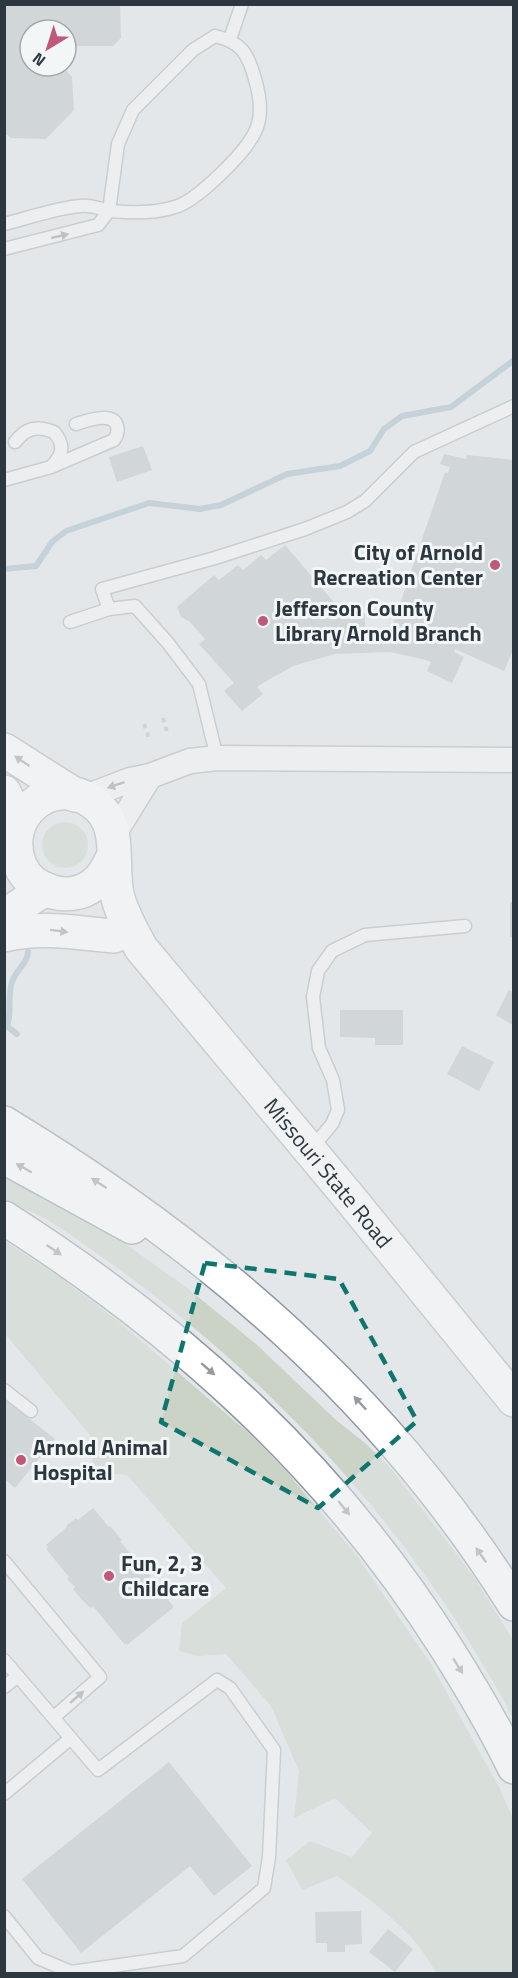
<svg xmlns="http://www.w3.org/2000/svg" width="518" height="1978" font-family="'Titillium Web',sans-serif">
<style>
.green{fill:#cbd3c6}
.lines{fill:none;stroke-linecap:round;stroke-linejoin:round}
.stream{stroke:#a3b9c5;stroke-width:6}
.building{fill:#bbc1c6}
.lane-casing{stroke:#a9afb4;stroke-width:15}
.street-casing{stroke:#a9afb4;stroke-width:27}
.secondary-casing{stroke:#a9afb4;stroke-width:36}
.highway-casing{stroke:#8c979f;stroke-width:36}
.path{stroke:#babdc2;stroke-width:4;stroke-dasharray:4.5 4.5;stroke-linecap:butt}
.lane{stroke:#f6f7f9;stroke-width:12}
.street{stroke:#f6f7f9;stroke-width:24}
.secondary{stroke:#fff;stroke-width:33}
.highway{stroke:#fff;stroke-width:33}
.oneway{fill:#92979c}
.oneway2{fill:#969ba0}
.marked{fill:none;stroke:#0f766e;stroke-width:4.5;stroke-dasharray:12 8;stroke-linejoin:round}
.poi-dot{fill:#c05878;stroke:#f3f6f7;stroke-width:2}
.labels{text-anchor:middle;stroke-width:6;stroke-linejoin:round;paint-order:stroke}
.poi-label{font-size:22px;font-weight:bold;fill:#2d3740;stroke:#f3f6f7;text-anchor:start}
.street-label{font-size:22px;fill:#2d3740;stroke:#f3f6f7}
</style>
<rect width="100%" height="100%" fill="#e3e7ea"/>
<path class="green" d="M42 845a23 23 0 1 1 46 0a23 23 0 1 1-46 0Z
M4 1169 124 1243 186 1287 256 1344 336 1420 365 1443 389 1466 474 1577 513 1640V1719C504 1700 493 1682 482 1663 381 1491 234 1345 69 1234 59 1227 48 1220 38 1215 27 1209 15 1206 5 1200Z
M5 1241 61 1278 117 1320 252 1436 287 1472 357 1556 431 1664 499 1787 513 1819V1973H436C415 1932 375 1903 337 1876L302 1890 286 1860 310 1841 352 1857 372 1833 335 1798 294 1818 299 1771 271 1706 226 1654 198 1656 179 1651 182 1623 226 1588 127 1475 94 1472 90 1435 5 1334Z"/>
<g class="lines">
<path class="stream" d="M4 569 36 566 52 542 66 531 149 503 200 509 221 505 287 474 340 466 370 451 384 429 402 416 451 407 514 360
M5 1025 17 1034
M7 1026C12 1015 7 997 12 982 15 971 28 963 28 952"/>
</g>
<path class="building" d="M4 4H120L121 38 113 46H75L66 55V30H30V66H62L72 77 74 110 46 139 11 138 4 133Z
M143 446 152 470 117 482 109 457Z
M444 454 466 459 467 455 514 460V648L504 671 455 649 454 652 464 657 452 683 427 671 431 662 422 659 390 652 335 654 293 666 265 682 257 687 263 694 242 711 224 691 234 683 199 644 205 639 190 622 181 617 177 607 214 575 219 580 238 565 243 570 261 555 266 560 285 545 343 613H365V638L388 639 445 472 448 473 450 467 440 464Z
M510 902H514V937H510Z
M509 990 514 993V1026L496 1015Z
M340 1010H403V1045H375V1038L340 1037Z
M462 1046 494 1062 479 1091 447 1074Z
M4 1399 55 1439 15 1488 7 1481 4 1483Z
M93 1508 109 1527 110 1526 122 1540 120 1541 146 1573 147 1572 151 1576 149 1577 174 1607 127 1645 126 1643 125 1645 93 1606 91 1608 82 1600 73 1589 75 1587 67 1579 69 1577 46 1549 48 1547 46 1545 67 1527 66 1526 76 1518 78 1520Z
M169 1762 252 1866 214 1896 190 1866 81 1953 22 1879Z
M361 1911 362 1944 345 1945V1952H327V1943H316L315 1912Z
M388 1929 413 1949 395 1972 369 1952Z"/>
<g class="lines">
<g class="lane-casing">
<path id="lane" d="M230 39 242 4
M4 224C28 218 56 208 80 206 92 204 101 210 112 211 132 213 156 213 175 207 197 201 245 153 255 132 263 116 260 96 255 79 248 53 241 42 215 36L193 50 133 110 118 144 109 211 98 225 4 249
M15 442C26 428 37 425 54 432 65 445 63 454 52 466
M4 480 51 467 114 440C120 431 119 419 106 418 97 417 85 421 76 424
M109 609 102 589 215 558 305 529 347 512 365 501 414 452 514 406
M70 622 109 609 135 606 168 643 199 684 217 758
M311 1149 332 1124 338 1110 333 1080 319 1048 313 997 318 971 332 951 365 935 465 926
M4 1390 31 1411
M4 1561 100 1677 54 1717
M4 1660 98 1770 217 1680 230 1688 274 1750 269 1857 264 1888 183 1956 71 1972 38 1958 4 1916
M4 1687 18 1676
M4 1794 71 1738"/>
</g>
<g class="street-casing">
<path id="street" d="M83 798 130 780 150 776 190 761 217 758 514 760
M114 834 150 776"/>
</g>
<g class="secondary-casing">
<g id="secondary">
<path d="M4 750 75 795"/>
<path d="M4 792 19 823"/>
<path id="s1" d="M114 855C108 867 104 877 93 885 70 903 31 892 20 865 1 818 49 774 91 801 124 823 110 861 117 894 121 913 132 931 141 948L348 1196 514 1400"/>
<path d="M4 916 45 889"/>
<path d="M4 935C44 926 75 933 114 936"/>
</g>
</g>
<g class="highway-casing">
<path id="highway" d="M4 1123C210 1248 385 1398 514 1604
M4 1157 132 1227
M4 1218C183 1332 333 1468 447 1649 471 1687 494 1726 514 1767"/>
</g>
<path class="path" d="M163 718 168 735
M144 724 150 741"/>
<use href="#lane" class="lane"/>
<use href="#street" class="street"/>
<use href="#secondary" class="secondary"/>
<use href="#highway" class="highway"/>
</g>
<defs><path id="oneway-solid" d="M-6-.8H1V-3.2L6.5 0L1 3.2V.8H-6Z" transform="scale(1.5)"/></defs>
<g class="oneway">
<use href="#oneway-solid" transform="translate(60 236) rotate(-13)"/>
<use href="#oneway-solid" transform="translate(116 785) rotate(161)"/>
<use href="#oneway-solid" transform="translate(77 1697) rotate(-41)"/>
</g>
<g class="oneway2">
<use href="#oneway-solid" transform="translate(22 761) rotate(-146)"/>
<use href="#oneway-solid" transform="translate(59 931) rotate(7)"/>
<use href="#oneway-solid" transform="translate(24 1168) rotate(-150)"/>
<use href="#oneway-solid" transform="translate(99 1183) rotate(-147)"/>
<use href="#oneway-solid" transform="translate(54 1250) rotate(34)"/>
<use href="#oneway-solid" transform="translate(208 1369) rotate(41)"/>
<use href="#oneway-solid" transform="translate(360 1403) rotate(-133)"/>
<use href="#oneway-solid" transform="translate(344 1508) rotate(51)"/>
<use href="#oneway-solid" transform="translate(481 1555) rotate(-125)"/>
<use href="#oneway-solid" transform="translate(458 1666) rotate(58)"/>
</g>
<path d="M0 0H518V1978H0ZM205 1263 339 1279 417 1421 318 1508 161 1422Z" fill="#e3e7ea" fill-opacity=".55" fill-rule="evenodd"/>
<path class="marked" d="M205 1263 339 1279 417 1421 318 1508 161 1422Z"/>
<g class="poi-dot">
<circle cx="495" cy="565" r="6"/>
<circle cx="263" cy="621" r="6"/>
<circle cx="21" cy="1460" r="6"/>
<circle cx="109" cy="1576" r="6"/>
</g>
<g class="labels">
<g class="poi-label">
<text x="483" y="560" text-anchor="end">City of Arnold<tspan x="483" dy="25">Recreation Center</tspan></text>
<text x="275" y="616">Jefferson County<tspan x="275" dy="25">Library Arnold Branch</tspan></text>
<text x="33" y="1455">Arnold Animal<tspan x="33" dy="25">Hospital</tspan></text>
<text x="121" y="1571">Fun, 2, 3<tspan x="121" dy="25">Childcare</tspan></text>
</g>
<g class="street-label">
<text dy="8" stroke="none"><textPath href="#s1" startOffset="704">Missouri State Road</textPath></text>
</g>
</g>
<rect width="518" height="1978" fill="none" stroke="#2d3740" stroke-width="12"/>
<g transform="translate(48 48) rotate(218)"><circle r="28" fill="#f3f6f7" stroke="#a4aaae" stroke-width="1.5"/>
<path d="M0-4.5L10 22L0 15L-10 22Z" fill="#c05878"/>
<text y="-9" font-size="16" font-weight="bold" text-anchor="middle" fill="#2d3740">N</text>
</g>
</svg>
